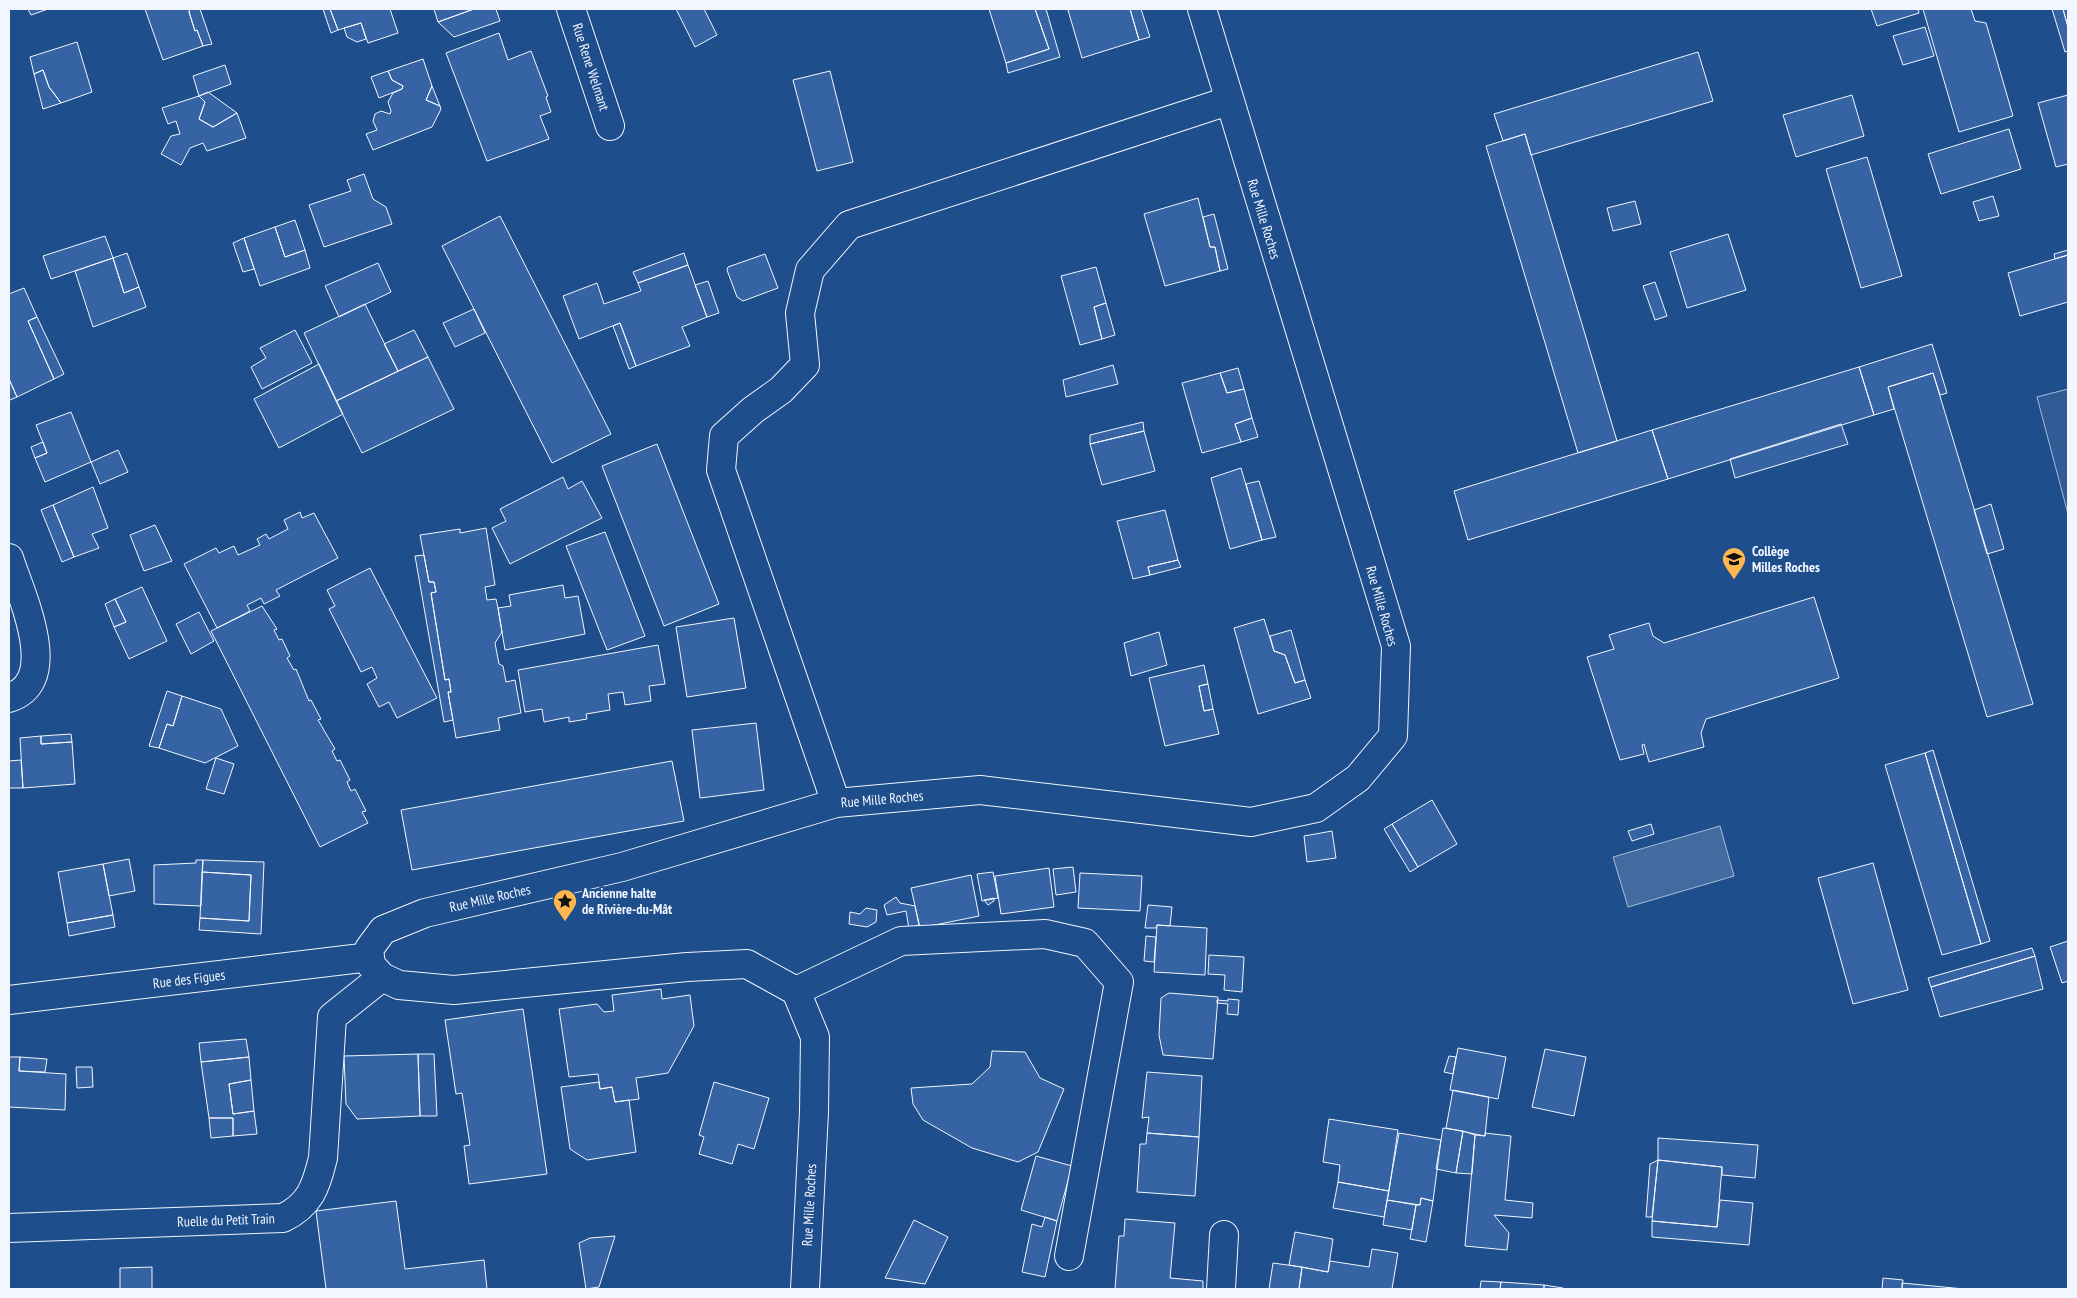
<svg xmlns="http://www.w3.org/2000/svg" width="2077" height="1298" font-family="'PT Sans Narrow',sans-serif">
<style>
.built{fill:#305b95;stroke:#a8bbd7}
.water{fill:#446ba0;stroke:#a8bbd7}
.building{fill:#3563a3;stroke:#f2f6ff}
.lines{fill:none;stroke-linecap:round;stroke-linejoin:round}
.street-casing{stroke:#f2f6ff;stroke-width:30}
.street{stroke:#1f4e8c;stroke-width:28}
.labels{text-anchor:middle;stroke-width:4;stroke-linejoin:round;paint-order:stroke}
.street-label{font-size:14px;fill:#f2f6ff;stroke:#1f4e8c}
.poi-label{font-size:14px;font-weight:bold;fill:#f2f6ff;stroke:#1f4e8c;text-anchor:start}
</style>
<rect width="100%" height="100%" fill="#1f4e8c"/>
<path class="built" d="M2068 389V514L2037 397Z"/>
<path class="water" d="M1720 826 1734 876 1628 907 1613 857Z"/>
<path class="building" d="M28 9H48L31 15Z
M145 9H190L189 12 195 31 197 30 203 46 163 60Z
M190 9H200L212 44 203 46 197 30 195 31 189 12Z
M323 9H330L338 30 331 33Z
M330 9H390L398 33 368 43 361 23 338 30Z
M434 9H474L438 22Z
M474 9H496L500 21 454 37 438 22Z
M676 9H704L717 35 695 47Z
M989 9H1035L1049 49 1006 63Z
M1035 9H1046L1060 57 1008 73 1006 63 1049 49Z
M1071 9H1130L1139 40 1082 58 1068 10Z
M1130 9H1141L1150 37 1139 40Z
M1871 9H1918L1919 13 1877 26Z
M1923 9H1971L1975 21 1986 23 2013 116 1959 132Z
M2052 9H2063L2068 27V51L2065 52Z
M2063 9H2068V27Z
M361 23 366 39 357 42 347 37 344 28Z
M1925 27 1934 56 1903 65 1893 36Z
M499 33 508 60 531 51 548 96 546 97 551 112 540 116 549 139 487 161 446 53Z
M77 42 92 92 61 103 49 87 43 70 34 74 30 57Z
M1698 52 1713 101 1531 155 1525 134 1503 141 1494 114Z
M423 59 432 86 426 100 440 106 441 109 432 127 373 150 366 134 377 130 373 121 375 114 381 111 390 114 391 111 388 102 393 93 402 89 403 86 392 80 388 71Z
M225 65 231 84 199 96 193 76Z
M43 70 49 87 61 103 43 109 34 74Z
M388 71 392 80 403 86 402 89 379 98 371 77Z
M830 71 853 162 817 171 793 80Z
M432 86 440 106 426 100Z
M208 92 237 113 213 127 199 119 205 102 199 96Z
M1852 95 1864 136 1796 157 1783 115Z
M2068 95V164L2056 167 2038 103Z
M199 96 205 102 199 119 213 127 237 113 246 138 207 151 203 143 190 148 181 165 161 154 171 136 180 134 176 121 168 124 162 108Z
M2009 129 2021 169 1941 194 1928 154Z
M1525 134 1617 441 1578 453 1486 146Z
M1867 157 1902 276 1861 288 1826 169Z
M364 174 373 199 386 207 392 224 324 247 309 205 351 191 347 180Z
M1993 196 1999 216 1979 221 1973 202Z
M1198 198 1210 247H1215L1220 271 1165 286 1144 214Z
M1635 201 1641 224 1613 231 1607 208Z
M1214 214 1228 269 1220 271 1215 247H1210L1203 217Z
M500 216 611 434 552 463 442 246Z
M295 220 305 250 285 257 275 227Z
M275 227 285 257 305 250 310 268 260 286 244 238Z
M1728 234 1746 290 1687 308 1670 252Z
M105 236 113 258 51 279 43 256Z
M244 238 254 269 243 272 233 243Z
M2068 250V255L2055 259 2054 254Z
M127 253 139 287 124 293 113 258Z
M684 253 688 265 638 283 633 272Z
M765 254 778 288 743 301 737 297 727 270 728 267Z
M2068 255V302L2020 316 2008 273Z
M113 258 124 293 139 287 146 307 93 327 75 271Z
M378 263 391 292 339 317 325 286Z
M688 265 707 317 682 327 690 346 636 366 620 323 579 339 563 296 597 283 604 304 641 291 638 283Z
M1096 267 1106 303 1094 307 1102 339 1080 345 1061 276Z
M708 281 719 313 707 317 695 285Z
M1655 282 1667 316 1655 320 1643 286Z
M24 288 37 317 28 321 54 379 17 397 9 379V294Z
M1106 303 1115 335 1102 339 1094 307Z
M365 304 398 371 336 401 304 333Z
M474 309 485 333 455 347 443 323Z
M37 317 64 374 54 379 28 321Z
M620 323 636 366 629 369 613 326Z
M295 330 312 363 262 389 251 367 266 358 260 348Z
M414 330 428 357 398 371 384 344Z
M1932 344 1947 393 1940 395 1933 373 1888 387 1894 409 1874 415 1859 367Z
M428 357 454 409 362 453 336 401Z
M319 364 343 414 279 448 254 399Z
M1113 365 1118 384 1066 397 1063 380Z
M1859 367 1874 415 1668 479 1652 430Z
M1238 368 1244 389 1227 393 1220 373Z
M1220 373 1227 393 1244 389 1252 418 1235 424 1241 442 1202 453 1182 383Z
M1933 373 2033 704 1987 717 1888 387Z
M9 379 17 397 10 400 9 398Z
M71 412 91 462 45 482 35 458 47 453 36 425Z
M1252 418 1258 437 1241 442 1235 424Z
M1143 422 1144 431 1090 444V435Z
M1841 424 1848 444 1735 478 1730 459Z
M1652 430 1668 479 1468 540 1454 491Z
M1144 431 1155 471 1102 485 1090 444Z
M43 442 47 453 35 458 31 447Z
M657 444 719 604 664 626 602 466Z
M118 450 128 472 100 484 91 462Z
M1241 468 1262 540 1230 549 1211 478Z
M563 477 568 489 582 481 602 518 510 564 492 528 506 521 500 509Z
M1259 481 1276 537 1262 540 1246 484Z
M93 487 108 528 92 534 99 548 74 557 53 505Z
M1991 504 2004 549 1987 554 1974 510Z
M53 505 74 557 62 562 41 510Z
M1165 510 1178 560 1148 567 1150 575 1133 579 1117 521Z
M300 512 302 518 314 513 338 558 276 590 280 596 264 604 261 598 247 605 250 611 217 628 184 564 216 548 219 553 234 546 238 555 260 545 257 539 266 534 269 539 288 529 284 520Z
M155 525 172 561 144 571 130 535Z
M486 528 495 585 485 587 487 600 496 599 498 608 502 632 495 643 499 664 503 666 506 682 515 680 521 713 498 718 500 730 456 738 448 692H451L449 679 445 680 431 593 436 592 434 582H429L420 535 460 529V533Z
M605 532 645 636 607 650 566 546Z
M424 555 429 582H434L436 592 431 593 445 680 449 679 451 692H448L453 720 444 722 415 556Z
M1178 560 1181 567 1150 575 1148 567Z
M370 568 437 698 397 718 389 702 379 707 367 684 377 678 372 667 361 672 329 609 335 606 327 590Z
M563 585 565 598 578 596 585 634 505 650 498 608 511 606 509 595Z
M142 587 167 641 129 659 114 627 126 622 115 599Z
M1814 597 1839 678 1706 719 1701 733 1704 747 1649 762 1644 744 1642 745 1644 754 1620 760 1587 657 1614 649 1609 635 1649 623 1653 636 1664 643Z
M115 599 126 622 114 627 105 604Z
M262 606 277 629 274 630 279 640 282 639 290 656 287 658 294 670 296 669 309 701 311 700 321 719 318 720 335 749 332 751 337 761 340 760 350 780 347 782 351 791 355 789 366 811 362 812 368 823 320 847 211 631Z
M199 612 214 641 191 654 176 624Z
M734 618 746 688 687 697 676 627Z
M1264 619 1274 651 1285 655 1295 683 1305 680 1311 698 1258 714 1234 628Z
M1291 630 1305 680 1295 683 1285 655 1274 651 1270 636Z
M1159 632 1167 665 1131 676 1124 643Z
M658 645 665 684 649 686 651 701 625 705 623 692 608 694 610 710 586 714 587 719 569 722V717L544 722 542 709 525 712 518 670Z
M1204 665 1208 684 1199 686 1204 711 1213 709 1219 734 1165 746 1149 678Z
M1208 684 1213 709 1204 711 1199 686Z
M167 691 182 696 173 726 167 724 159 748 149 746Z
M182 696 221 709 238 746 205 763 159 748 167 724 173 726Z
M756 723 764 790 700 798 692 730Z
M71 734 72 742 41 744V736Z
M41 736V744L72 742 75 784 23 788 20 738Z
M1933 750 1990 941 1981 944 1925 753Z
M1925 753 1981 944 1942 955 1885 765Z
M216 758 234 764 224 794 206 789Z
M21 760 23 788H9V761Z
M672 761 684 821 412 870 401 810Z
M1432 800 1457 844 1418 867 1392 824Z
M1392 824 1418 867 1410 872 1384 829Z
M1651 824 1654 834 1632 841 1628 831Z
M1332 831 1336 858 1307 862 1304 836Z
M129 859 135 891 109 896 103 864Z
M196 860H203L201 906 154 904V865L196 863Z
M203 860 264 862 261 934 199 930 200 918 249 921 251 875 202 872Z
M1873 863 1908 990 1853 1004 1818 878Z
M103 864 113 915 67 923 58 872Z
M1073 867 1076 892 1056 895 1053 869Z
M1049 868 1054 907 1001 914 995 876Z
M202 872 251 875 249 921 200 918Z
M993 872 998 898 982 901 977 874Z
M1080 873 1142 876 1140 911 1078 908Z
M971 875 979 916 920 928 911 888Z
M896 897 900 903 915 906 919 925 909 929 906 911 887 915 884 905Z
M994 898V901L988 905 984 900Z
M1148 905 1172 907 1170 926 1157 925 1156 928H1145Z
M866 908 877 910 876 922 867 927 849 924 850 912 860 914Z
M113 915 115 927 69 936 67 923Z
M1157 925 1207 928 1205 975 1154 972Z
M1146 936 1156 937 1154 962 1144 961Z
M2068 941V981L2062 983 2050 947Z
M2032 948 2035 956 1931 987 1928 978Z
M1209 955 1244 957 1242 992 1224 990 1225 975 1208 974Z
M2035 956 2043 989 1940 1017 1931 987Z
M661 989 662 999 690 995 694 1026 668 1073 636 1078 639 1099 615 1102 612 1087 600 1089 598 1074 569 1077 559 1009 597 1004 604 1012 614 1011 612 995Z
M1169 993 1218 997 1213 1059 1163 1055 1159 1035 1161 998Z
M1228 999 1239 1000 1238 1015 1227 1014 1228 1004 1217 1003V1000L1228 1001Z
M523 1009 547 1174 469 1184 464 1146 470 1145 462 1093 456 1094 445 1020Z
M246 1039 249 1057 201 1062 199 1043Z
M1458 1048 1506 1057 1498 1099 1450 1090Z
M1545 1049 1586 1057 1574 1116 1532 1107Z
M992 1051 1025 1052 1040 1078 1064 1089 1038 1152 1018 1162 972 1148 923 1120 913 1104 911 1088 972 1084 990 1067Z
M418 1054H434L437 1116H420Z
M418 1054 420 1116 357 1119 346 1104 344 1056Z
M1449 1056 1456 1057 1453 1074 1444 1072Z
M9 1057H20L19 1071 66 1074 65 1110 9 1107Z
M20 1057 47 1059 45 1072 19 1071Z
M249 1057 251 1080 229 1084 233 1114 254 1111 257 1134 233 1136V1118H209L201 1062Z
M76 1067H92L93 1087 77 1088Z
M1147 1072 1202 1076 1199 1137 1147 1133 1149 1117 1142 1118Z
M251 1080 254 1111 233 1114 229 1084Z
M599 1082 600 1089 612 1087 615 1102 629 1100 636 1152 587 1160 570 1149 561 1087Z
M714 1082 769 1098 754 1149 738 1144 732 1164 699 1154 704 1137 699 1135Z
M1453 1090 1489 1097 1485 1136 1446 1128Z
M209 1118H233V1136L211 1138Z
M1329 1119 1398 1130 1389 1191 1338 1182 1340 1165 1323 1162Z
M1443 1128 1463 1131 1456 1173 1436 1169Z
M1463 1131 1475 1135 1472 1174 1456 1173Z
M1147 1133 1199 1137 1195 1196 1137 1192 1140 1144H1146Z
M1399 1133 1441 1140 1433 1201 1421 1198 1420 1205 1387 1200Z
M1485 1133 1511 1136 1505 1200 1533 1203 1532 1218 1494 1215 1509 1233 1507 1250 1465 1246 1475 1135 1485 1136Z
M1658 1138 1758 1145 1755 1178 1722 1175V1167L1658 1160Z
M1036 1156 1072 1166 1057 1221 1021 1210Z
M1658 1160 1722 1167 1717 1227 1652 1221Z
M1658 1160 1652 1217H1646L1650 1164Z
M1338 1182 1389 1191 1384 1217 1333 1208Z
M1421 1198 1433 1201 1426 1242 1410 1239 1416 1205H1420Z
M1387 1200 1416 1205 1412 1230 1383 1225Z
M1720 1200 1753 1203 1749 1245 1652 1237V1221L1717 1227Z
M396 1201 405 1269 484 1260 487 1289H326L316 1211Z
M1045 1217 1057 1221 1045 1277 1022 1272 1032 1224 1042 1227Z
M1125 1219 1175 1223 1170 1278 1203 1281V1289H1115L1119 1236H1124Z
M914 1220 948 1237 925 1284 885 1278Z
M1295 1232 1333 1239 1328 1272 1289 1265Z
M615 1236 599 1287 586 1289 579 1243 590 1238Z
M1372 1249 1398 1253 1392 1289H1299L1302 1267 1328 1272 1330 1261 1369 1267Z
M1273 1263 1302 1267 1299 1289H1269Z
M152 1267V1289H120V1268Z
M1883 1278 1903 1280 1902 1289H1882Z
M1481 1281 1501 1282 1500 1289H1480Z
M1501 1282 1544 1285V1289H1500Z
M1902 1283 1964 1289H1902Z
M1544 1285 1563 1288V1289H1544Z"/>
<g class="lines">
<g class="street-casing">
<path id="street" d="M571 9 610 126
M9 558C20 593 63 681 9 698
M836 803 721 470 724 436 753 410 781 390 805 365 800 313 810 270 849 225 1228 101
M796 991 901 941 1045 934 1085 943 1119 982 1069 1256
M9 1000 370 957
M9 1228 283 1218C310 1205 316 1187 323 1158L332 1017 382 977
M805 1289 814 1112 815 1037 796 991 747 964 687 967 454 990 399 985 382 977 371 965 369 949 383 930 425 913 622 867 836 803 980 790 1251 822 1316 808 1358 778 1393 736 1396 646 1202 9
M1221 1289 1224 1235"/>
</g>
<use href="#street" class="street"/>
</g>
<defs>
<g id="school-pin" transform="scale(1.25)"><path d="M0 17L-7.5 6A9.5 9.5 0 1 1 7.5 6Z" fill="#ffb74d" stroke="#1f4e8c"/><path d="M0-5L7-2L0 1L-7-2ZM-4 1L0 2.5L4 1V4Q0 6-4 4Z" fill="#111"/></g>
<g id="sight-pin" transform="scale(1.25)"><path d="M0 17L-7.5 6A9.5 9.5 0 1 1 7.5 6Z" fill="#ffb74d" stroke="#1f4e8c"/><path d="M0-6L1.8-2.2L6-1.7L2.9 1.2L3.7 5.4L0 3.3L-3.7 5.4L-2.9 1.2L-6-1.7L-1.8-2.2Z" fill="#111"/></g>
</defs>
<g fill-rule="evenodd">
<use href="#school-pin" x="1734" y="559"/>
<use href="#sight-pin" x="565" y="901"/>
</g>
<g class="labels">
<g class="street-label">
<text transform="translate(591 67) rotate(72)" y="5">Rue Rene Welmant</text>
<text transform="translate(1264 219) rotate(73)" y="5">Rue Mille Roches</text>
<text transform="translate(1382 606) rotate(74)" y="5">Rue Mille Roches</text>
<text transform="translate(882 799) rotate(-5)" y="5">Rue Mille Roches</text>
<text transform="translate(490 898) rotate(-13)" y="5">Rue Mille Roches</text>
<text transform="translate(189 979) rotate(-7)" y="5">Rue des Figues</text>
<text transform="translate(809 1205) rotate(-87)" y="5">Rue Mille Roches</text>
<text transform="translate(226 1220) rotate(-2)" y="5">Ruelle du Petit Train</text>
</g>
<g class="poi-label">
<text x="1752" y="556">Collège<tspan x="1752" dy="16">Milles Roches</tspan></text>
<text x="582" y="898">Ancienne halte<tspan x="582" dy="16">de Rivière-du-Mât</tspan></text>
</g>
</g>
<rect width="2077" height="1298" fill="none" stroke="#f2f6ff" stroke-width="20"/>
</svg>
